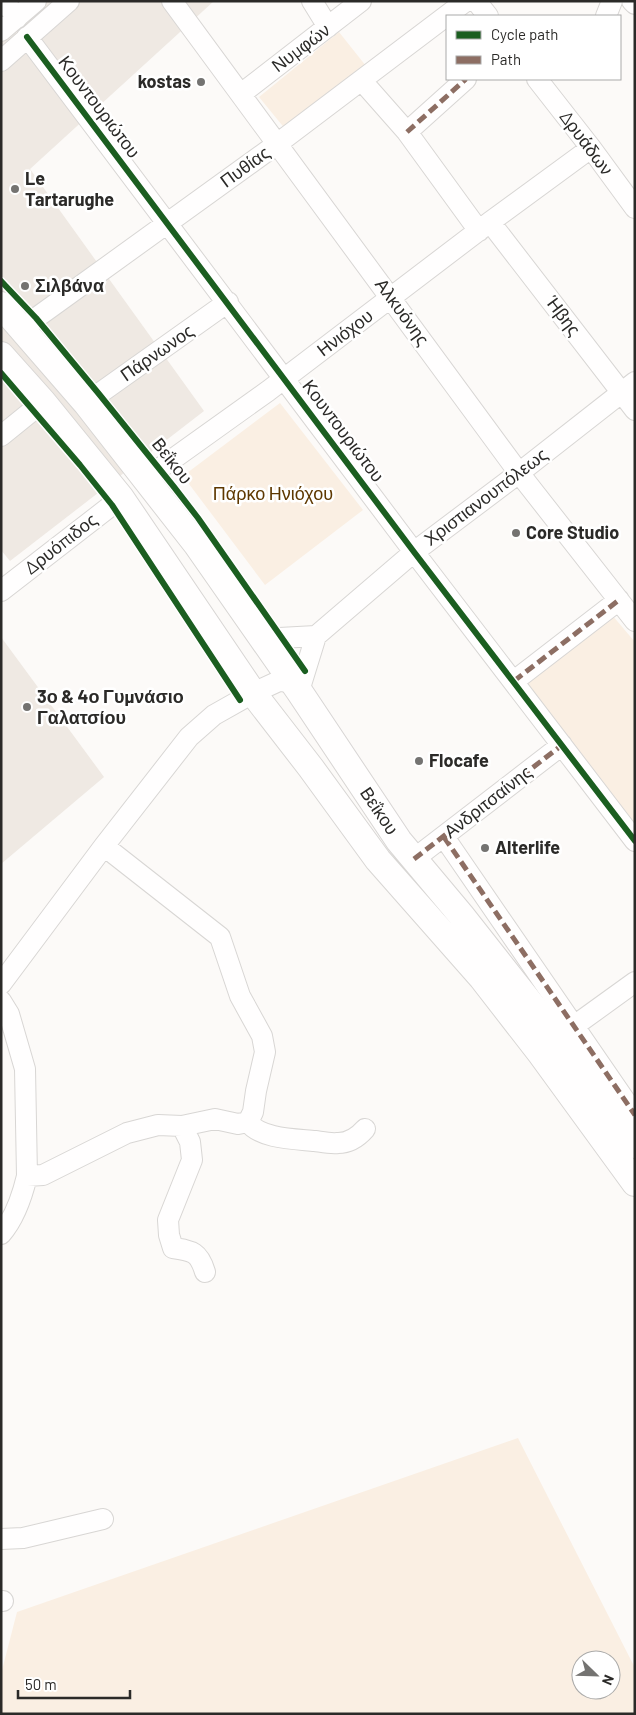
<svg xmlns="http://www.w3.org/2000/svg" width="636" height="1715" font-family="Barlow,sans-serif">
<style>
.built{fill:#efe9e3}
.green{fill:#faefe3;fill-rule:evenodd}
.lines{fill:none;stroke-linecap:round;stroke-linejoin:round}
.minor-casing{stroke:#d8d6d4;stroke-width:22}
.major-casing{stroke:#d8d6d4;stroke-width:28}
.minor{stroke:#fffefe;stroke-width:20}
.major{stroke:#fffefe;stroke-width:26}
.quiet{stroke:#8d6e63;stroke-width:5;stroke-dasharray:10 5;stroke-linecap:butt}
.cycleway-casing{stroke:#fff;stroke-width:9}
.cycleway{stroke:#1b5e20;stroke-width:6}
.poi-dot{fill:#747371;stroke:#fff;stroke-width:2}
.labels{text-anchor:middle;stroke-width:5;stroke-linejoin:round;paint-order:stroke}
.street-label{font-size:18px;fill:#2b2a28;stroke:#fff}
.poi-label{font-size:18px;font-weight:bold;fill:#2b2a28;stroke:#fff;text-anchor:start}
.park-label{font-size:18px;fill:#5e3800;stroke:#fff}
</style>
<rect width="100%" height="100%" fill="#fcfaf8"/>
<path class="built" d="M1 1H214L30 169 204 411 10 561 1 550Z
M1 637 104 777 1 864Z"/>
<path class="green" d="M339 32 366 66 286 130 259 97Z
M280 403 363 510 265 585 183 476Z
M612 615 635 642V825L522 683Z
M518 1438 635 1668V1714H1V1674L17 1612ZM581 1660H611V1690H581Z"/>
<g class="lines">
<g class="minor-casing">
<path id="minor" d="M4 1 17 18
M172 1 519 473 635 621
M312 1 328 27
M476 1 488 16
M632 1 635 4
M606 16 612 1
M1 31 36 1
M27 37 414 552 635 841
M1 61 69 1
M537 79 591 148 635 208
M362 81 407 132 479 231
M241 94 361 1
M407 132 466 79
M490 222 635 410
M22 330 36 318 277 144 466 1
M86 403 228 302
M1 436 43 402
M145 479 268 391 490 222 591 148
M1 591 121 498
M261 639 316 636
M514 681 619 600
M299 691 316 636 414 552 519 473 635 382
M444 837 635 1115
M414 859 562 745
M1 984 104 846 189 737 214 715 253 693 279 681 292 682
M1 1001 9 1014 25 1069 27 1176C22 1197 15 1218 1 1234
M562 1031 574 1026 635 982
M248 1122C260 1139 296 1139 315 1141 322 1142 331 1144 338 1143 349 1143 358 1137 365 1129
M182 1126 190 1142 192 1160 168 1220 169 1235 173 1248C193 1251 199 1252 205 1272
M27 1176 43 1175 127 1133 158 1125 182 1126 215 1119 238 1124 248 1122 253 1112 256 1091 265 1052 262 1036 240 996 220 937 104 846
M1 1539 23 1538 103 1519
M1 1601H3"/>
</g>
<g class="major-casing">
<path id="major" d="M1 305 86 403 197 545 299 691 399 841 461 915 554 1033 635 1145
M1 355 43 402 121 498 253 693 311 768 378 860 482 978 541 1054 635 1183"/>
</g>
<use href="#minor" class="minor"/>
<use href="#major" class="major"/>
<path class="quiet" d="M407 132 466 79
M514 681 619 600
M444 837 635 1115
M414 859 562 745"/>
<g class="cycleway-casing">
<path id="cycleway" d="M27 37 414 552 635 841
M1 281 36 318 99 394 174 487 198 518 305 671
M1 373 80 465 112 505 240 700"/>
</g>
<use href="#cycleway" class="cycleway"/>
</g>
<g class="poi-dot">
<circle cx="201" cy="82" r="5"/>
<circle cx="15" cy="189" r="5"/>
<circle cx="25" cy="286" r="5"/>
<circle cx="516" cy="533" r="5"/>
<circle cx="27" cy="707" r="5"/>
<circle cx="419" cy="761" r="5"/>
<circle cx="485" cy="848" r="5"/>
</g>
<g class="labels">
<g class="street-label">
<text transform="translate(301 48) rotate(-37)" y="6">Νυμφών</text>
<text transform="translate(99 107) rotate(53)" y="6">Κουντουριώτου</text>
<text transform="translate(586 143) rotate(53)" y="6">Δρυάδων</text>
<text transform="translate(245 167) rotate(-36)" y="6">Πυθίας</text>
<text transform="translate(402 312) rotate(54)" y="6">Αλκυόνης</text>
<text transform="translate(563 316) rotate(53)" y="6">Ήβης</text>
<text transform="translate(345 333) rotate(-37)" y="6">Ηνιόχου</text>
<text transform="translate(157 353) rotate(-35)" y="6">Πάρνωνος</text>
<text transform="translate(343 431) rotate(53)" y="6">Κουντουριώτου</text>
<text transform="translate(172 461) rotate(52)" y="6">Βεΐκου</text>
<text transform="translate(486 497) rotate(-37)" y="6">Χριστιανουπόλεως</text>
<text transform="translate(61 544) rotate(-38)" y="6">Δρυόπιδος</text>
<text transform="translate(488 802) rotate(-38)" y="6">Ανδριτσαίνης</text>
<text transform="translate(379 811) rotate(56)" y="6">Βεΐκου</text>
</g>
<g class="poi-label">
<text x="191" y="88" text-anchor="end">kostas</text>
<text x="25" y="185">Le<tspan x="25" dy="21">Tartarughe</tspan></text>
<text x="35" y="292">Σιλβάνα</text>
<text x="526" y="539">Core Studio</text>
<text x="37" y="703">3ο &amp; 4ο Γυμνάσιο<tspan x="37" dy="21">Γαλατσίου</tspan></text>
<text x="429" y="767">Flocafe</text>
<text x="495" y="854">Alterlife</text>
</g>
<g class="park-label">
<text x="273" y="500">Πάρκο Ηνιόχου</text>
</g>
</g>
<rect width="636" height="1715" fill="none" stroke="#2b2a28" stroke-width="5"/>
<rect x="446" y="15" width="175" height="65" fill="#ffffff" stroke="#aaaaa9"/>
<rect x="456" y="31" width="25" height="8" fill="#1b5e20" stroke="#aaaaa9"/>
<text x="491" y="40" font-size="15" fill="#2b2a28">Cycle path</text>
<rect x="456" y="56" width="25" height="8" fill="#8d6e63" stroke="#aaaaa9"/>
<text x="491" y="65" font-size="15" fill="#2b2a28">Path</text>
<g transform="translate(596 1675) rotate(113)"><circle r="24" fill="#ffffff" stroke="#aaaaa9"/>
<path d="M0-4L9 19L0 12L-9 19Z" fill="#747371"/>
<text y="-8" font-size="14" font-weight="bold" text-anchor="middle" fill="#2b2a28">N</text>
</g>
<path d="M18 1690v8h112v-8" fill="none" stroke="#2b2a28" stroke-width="2.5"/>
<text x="25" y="1690" font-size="15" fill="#2b2a28" stroke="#ffffff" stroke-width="4" paint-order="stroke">50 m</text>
</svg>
